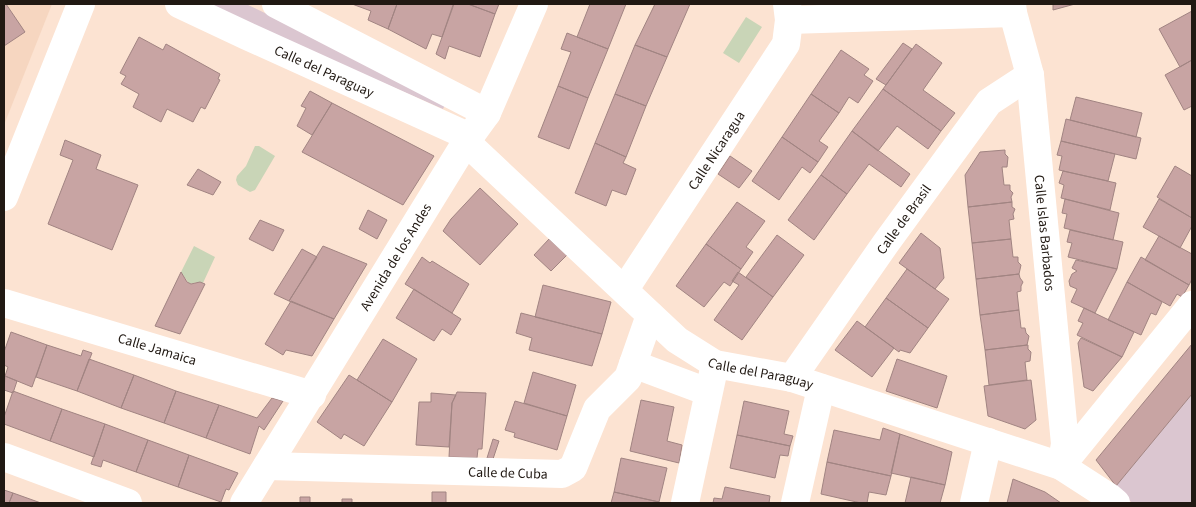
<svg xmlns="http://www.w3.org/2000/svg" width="1196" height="507" font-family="'Source Sans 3',sans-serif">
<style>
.built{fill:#f6d6c0}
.green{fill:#dbc6d0}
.water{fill:#c9d5b7}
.building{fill:#c8a4a3;stroke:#a18482}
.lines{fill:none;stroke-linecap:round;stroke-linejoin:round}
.street{stroke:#fff;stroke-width:28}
.labels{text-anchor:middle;stroke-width:4;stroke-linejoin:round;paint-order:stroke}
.street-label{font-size:14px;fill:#211913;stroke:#fff}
</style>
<rect width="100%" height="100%" fill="#fce3d2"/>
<path class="built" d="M4 4H52L4 125Z"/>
<path class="green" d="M208 4H246L447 101 443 109 251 25Z
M1192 394V503H1132L1116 486Z"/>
<path class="water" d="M746 17 762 27 739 63 723 53Z
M255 146H259L275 156 255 190 250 192 238 185 236 180 237 176 246 166Z
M194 246 215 257 203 283C186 280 194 291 181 272Z"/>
<path class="building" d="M4 4H6L25 32 4 46Z
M352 4H397L388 29 368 20 371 11Z
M397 4H451L453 5 442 37 432 34 426 49 388 29Z
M454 4H468L495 14 480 57 449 46 445 59 436 54Z
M468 4H499L495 14Z
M590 4H626L608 49 577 37Z
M655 4H690L667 57 635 45Z
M1053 4H1075L1053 10Z
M1192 11V60L1180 67 1159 29Z
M567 33 608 49 588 98 558 86 571 52 561 49Z
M139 37 163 50 166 44 220 74 218 79 220 80 205 109 201 107 193 122 167 109 161 122 133 107 139 94 121 84 126 76 120 73Z
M903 43 912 49 886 85 876 79Z
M916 44 942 63 923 90 955 113 941 131 883 89Z
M635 45 667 57 646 106 615 94Z
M841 50 869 69 864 75 873 81 858 103 849 97 839 113 811 94Z
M1192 60V106L1184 110 1165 75Z
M558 86 588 98 569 149 538 137Z
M883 89 941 131 928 149 897 126 878 151 852 131Z
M310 91 332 103 312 135 297 126 306 108 301 106Z
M615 94 646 106 626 157 595 143Z
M811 94 839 113 819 141 828 147 818 162 782 137Z
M1076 97 1142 113 1136 137 1070 120Z
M332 103 434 156 403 205 302 152Z
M1066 119 1141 138 1136 159 1061 141Z
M852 131 910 174 901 187 869 164 847 194 821 175Z
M782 137 818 162 810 173 802 167 779 200 752 181Z
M65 140 101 155 96 169 138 185 112 250 48 224 73 160 60 155Z
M1061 141 1115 154 1108 181 1059 170 1062 156 1057 155Z
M595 143 626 157 623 163 636 169 626 195 612 190 606 206 575 193Z
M1005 150V154L1008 157 1007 167H1002L1004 185H1010V190L1013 193 1011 197 1012 202 968 207 965 175 980 152Z
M730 156 752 171 739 188 718 174Z
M1175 166 1192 176V218L1157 197Z
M198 169 221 182 213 195 187 185Z
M1063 171 1116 183 1110 210 1061 198 1064 185 1059 183Z
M821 175 847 194 814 240 788 220Z
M480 188 518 224 480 265 443 231 451 219Z
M1065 199 1119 213 1113 240 1064 228 1067 214 1062 213Z
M1159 199 1192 218V226L1180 248 1143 227Z
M737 202 765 221 746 247 753 252 741 269 706 244Z
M1012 202V207L1015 209 1013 214 1014 219 1009 220 1011 239 972 243 968 207Z
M368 210 387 220 377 239 359 229Z
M260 220 284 230 273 251 249 239Z
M1070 230 1123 242 1117 269 1068 257 1072 243 1067 242Z
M921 233 940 248 944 278 935 289 899 263Z
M777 235 804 255 773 297 746 277Z
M1159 236 1192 254V279L1189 285 1145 260Z
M549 239 567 255 551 271 534 255Z
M1011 239 1013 257H1018V262L1021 265 1019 274 976 279 972 243Z
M706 244 741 269 730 286 724 282 704 307 676 286Z
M323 246 367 264 334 319 289 301Z
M302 249 317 257 289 301 274 294Z
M422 257 430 263 432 261 469 284 452 313 405 284Z
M1141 257 1189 285 1182 297 1177 294 1170 306 1127 282Z
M1076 260 1117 269 1095 313 1071 302 1077 289 1070 286 1069 281 1072 274 1077 271 1072 268Z
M907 269 949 299 928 328 886 298Z
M181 272 187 282 191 284 200 282 205 284 180 334 155 326Z
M738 272 773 297 742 340 714 320 739 285 732 281Z
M1019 274 1020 278 1023 282 1021 286V291L1017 292 1019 310 980 315 976 279Z
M1127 282 1162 302 1156 315 1151 313 1141 335 1108 320Z
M543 285 611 302 602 334 535 317Z
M414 289 461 319 451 335 442 329 434 341 396 318Z
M886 298 928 328 910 353 900 350 899 352 865 327Z
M291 301 334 319 312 356 286 350 283 355 265 344Z
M1084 308 1134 332 1122 357 1077 335 1083 323 1078 321Z
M1019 310 1021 328H1025L1026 333 1029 336 1027 345 985 350 980 315Z
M521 313 602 334 592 366 529 350 532 338 516 333Z
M857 321 894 348 872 377 835 350Z
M11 332 47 345 32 387 5 376 8 367 4 365V352Z
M1081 338 1122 357 1093 391 1084 387 1078 343Z
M383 339 417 359 392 402 357 380Z
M1192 344V394L1116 486 1096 460Z
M47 345 81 356 83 350 92 353 77 391 36 377Z
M1028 345V349L1031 352 1030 361 1025 362 1027 380 989 385 985 350Z
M89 359 134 375 121 408 77 391Z
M897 359 947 376 937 408 886 391Z
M533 372 576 385 567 416 524 403Z
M134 375 176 391 164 423 121 408Z
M349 375 392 402 364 446 344 434 341 439 317 422Z
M5 376 17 381 13 393 4 390Z
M1031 380 1036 420 1025 429 988 416 984 386Z
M13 391 62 409 50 441 4 424V417Z
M176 391 219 405 206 438 164 423Z
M457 392 486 393 482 449H478L477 458 449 457 452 403Z
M431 393 456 395 452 403 449 447 416 445 419 402H431Z
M272 398 283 401 264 430 259 426 250 454 206 438 219 405 257 418Z
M641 400 674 407 667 441 682 445 679 463 630 451Z
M515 401 567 416 557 450 514 437 515 433 505 430Z
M744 401 789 411 784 434 793 436 790 446 737 435Z
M62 409 105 424 94 457 50 441Z
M105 424 148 440 136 472 103 460 101 467 91 464Z
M883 428 900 434 891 476 827 462 834 430 880 440Z
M900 434 952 452 945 485 891 473Z
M737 435 790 446 788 456 780 455 775 478 730 468Z
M493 439 499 441 493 459 487 458Z
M148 440 189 455 178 487 136 472Z
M189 455 238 473 229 490 226 489 221 502 178 487Z
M621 458 667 468 659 502 614 492Z
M827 462 891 476 886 495 869 492 867 503H861L821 494Z
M911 477 945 485 940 503H905Z
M1013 479 1045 492 1061 503H1007Z
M725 487 770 496 769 503H713L714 498 722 499Z
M4 490 13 493 9 503H4Z
M432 492H446V503H432Z
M614 492 659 502V503H611Z
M13 493 41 503H9Z
M300 497H310V503H300Z
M342 499H352V503H342Z"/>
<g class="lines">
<g class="street">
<path id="s1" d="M179 4 247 36 470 137"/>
<path d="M276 4 487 113"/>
<path id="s2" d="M1012 4 1013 13 1030 75 1065 444 1061 466"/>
<path d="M789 20 1013 13"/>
<path id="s3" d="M466 142 677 340 715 364 792 378 1061 466 1109 497 1116 503"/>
<path d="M4 197 81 4"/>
<path id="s4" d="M625 289 786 44 789 20 787 4"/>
<path id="s5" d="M4 303 312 395"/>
<path d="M633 364 708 392"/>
<path id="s6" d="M792 378 886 243 989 102 1030 75"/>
<path d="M4 457 128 503"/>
<path id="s7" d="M267 466 562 474 573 468 597 409 628 378 650 315"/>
<path d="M1061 466 1192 305"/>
<path id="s8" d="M244 503 466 142 487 113 534 4"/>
<path d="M685 503 715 364"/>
<path d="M795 503 821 388"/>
<path d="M974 503 988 442"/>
</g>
</g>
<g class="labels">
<g class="street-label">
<text dy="5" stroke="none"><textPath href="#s1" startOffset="160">Calle del Paraguay</textPath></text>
<text dy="5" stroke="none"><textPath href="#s4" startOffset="166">Calle Nicaragua</textPath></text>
<text dy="5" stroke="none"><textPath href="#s6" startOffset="194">Calle de Brasil</textPath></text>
<text dy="5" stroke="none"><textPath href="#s2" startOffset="232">Calle Islas Barbados</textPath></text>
<text dy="5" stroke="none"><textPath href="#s8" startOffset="289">Avenida de los Andes</textPath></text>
<text dy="5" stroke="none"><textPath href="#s5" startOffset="160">Calle Jamaica</textPath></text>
<text dy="5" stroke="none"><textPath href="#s3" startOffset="381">Calle del Paraguay</textPath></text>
<text dy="5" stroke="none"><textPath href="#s7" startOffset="241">Calle de Cuba</textPath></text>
</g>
</g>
<rect width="1196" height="507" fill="none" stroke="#211913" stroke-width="10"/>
</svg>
